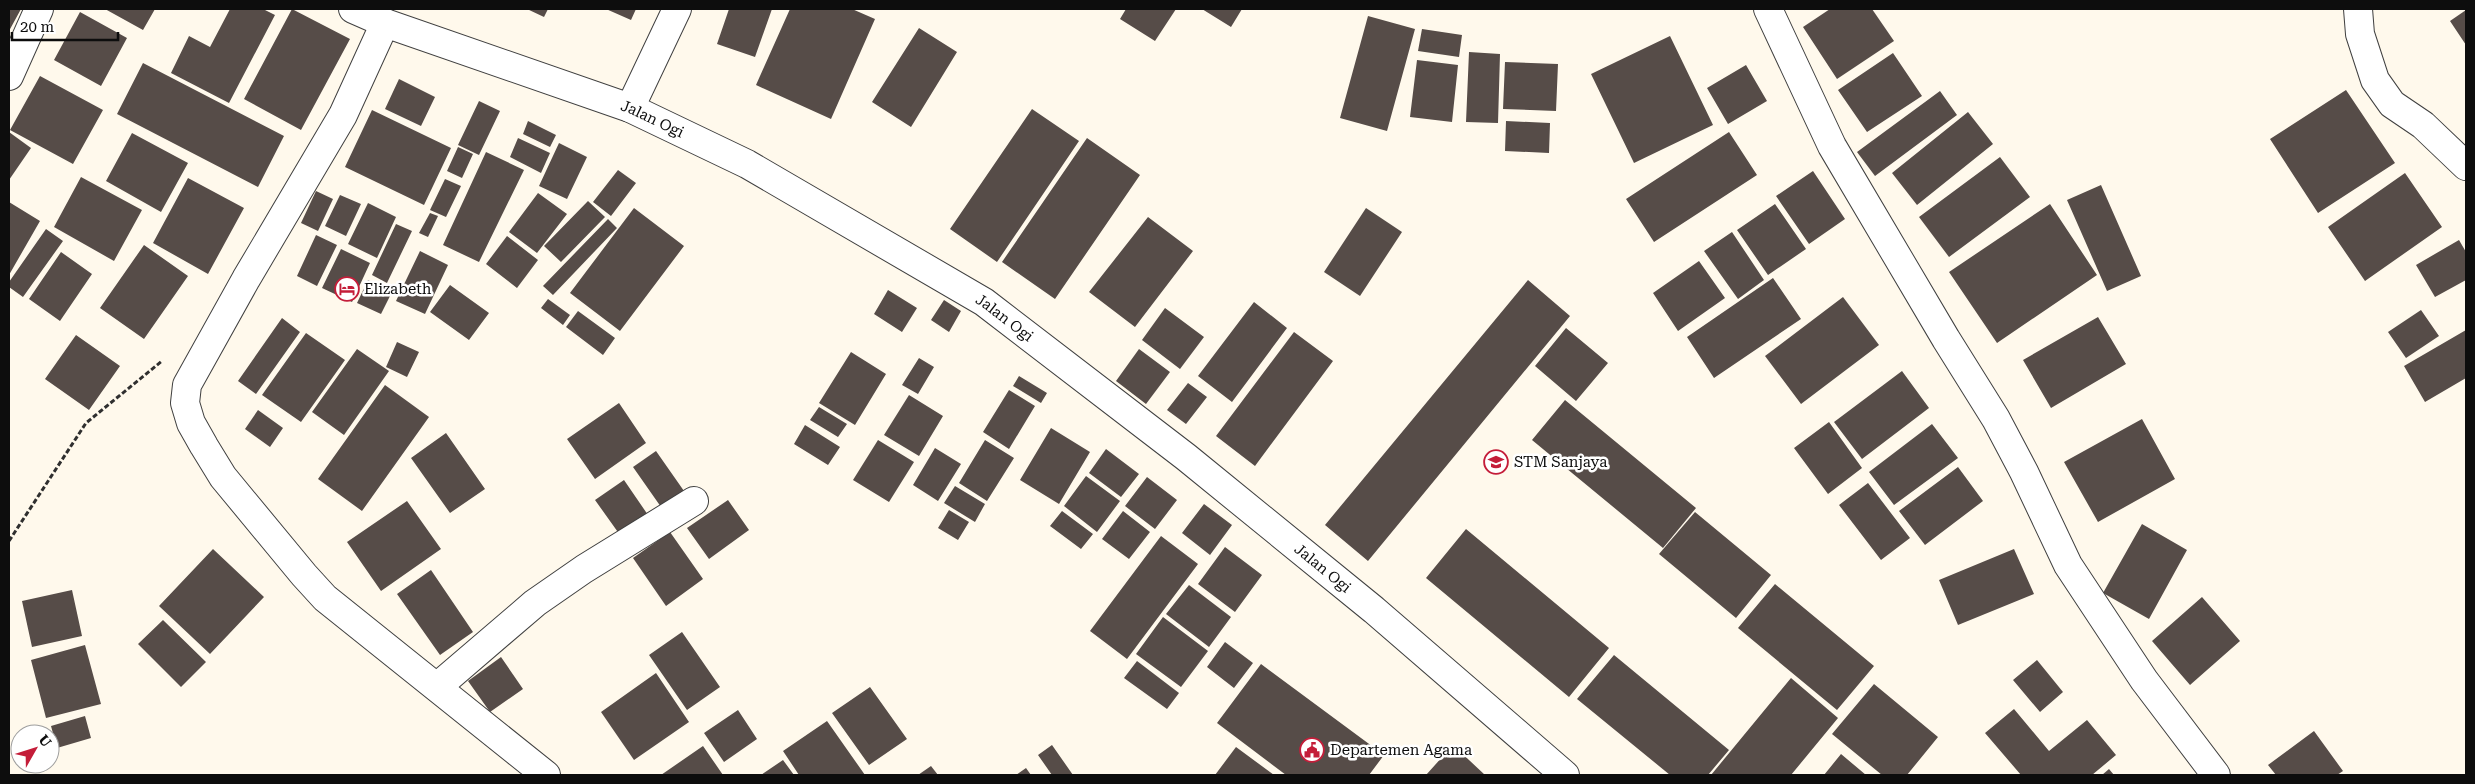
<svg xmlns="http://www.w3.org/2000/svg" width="2475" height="784" font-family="'Roboto Serif',serif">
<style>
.building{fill:#564c48}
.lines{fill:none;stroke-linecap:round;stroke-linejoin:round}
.minor-casing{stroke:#404040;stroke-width:30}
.path{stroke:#2f2f2f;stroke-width:3;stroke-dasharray:5 2.5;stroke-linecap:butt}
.minor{stroke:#fff;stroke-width:28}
.labels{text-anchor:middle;stroke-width:5;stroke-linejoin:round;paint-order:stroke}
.street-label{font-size:15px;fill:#0d0d0d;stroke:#fff}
.poi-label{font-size:15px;fill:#0d0d0d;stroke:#fff;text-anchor:start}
</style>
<rect width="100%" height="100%" fill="#fff9ec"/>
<path class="building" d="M9 9H21L9 31Z
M105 9H155L143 30Z
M230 9H263L275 15 229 103 171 73 189 36 210 47Z
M292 9 350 39 301 130 244 99Z
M527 9H548L544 17Z
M606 9H636L631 20Z
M729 9H772L755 57 717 44Z
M790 9H852L875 19 831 119 756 85Z
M1126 9H1176L1155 41 1120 19Z
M1202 9H1242L1231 27Z
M1830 9H1872L1894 41 1837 79 1803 27Z
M2466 10V45L2450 21Z
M80 12 127 38 101 86 54 60Z
M1368 16 1415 29 1387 131 1340 118Z
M919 28 957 52 911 127 872 102Z
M1422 29 1462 35 1459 57 1418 51Z
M1670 36 1713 125 1634 163 1591 74Z
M1469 52 1500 54 1498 123 1466 122Z
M1893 53 1922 96 1867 132 1838 90Z
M1417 60 1458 65 1452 122 1410 117Z
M1505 62 1558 64 1556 111 1503 109Z
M143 63 284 136 258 187 117 114Z
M1746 65 1767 101 1728 124 1707 88Z
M40 76 103 110 73 164 10 130Z
M399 79 435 97 421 126 385 109Z
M2346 90 2395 163 2318 213 2270 139Z
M1940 91 1957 115 1875 176 1857 152Z
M479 101 500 111 479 155 458 145Z
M1032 109 1079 141 997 262 950 229Z
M372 110 451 148 424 205 345 167Z
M1968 112 1993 144 1917 205 1892 173Z
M528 121 556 135 550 147 523 134Z
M1506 121 1550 123 1549 153 1505 151Z
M9 132 31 148 9 180Z
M1729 132 1757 175 1654 242 1626 199Z
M132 133 188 163 161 212 106 181Z
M518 138 550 153 541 173 510 157Z
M1087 138 1140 175 1055 299 1002 262Z
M559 143 587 157 567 199 539 186Z
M458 147 473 154 462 178 447 171Z
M486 152 524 170 479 262 443 245Z
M2000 157 2030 197 1949 257 1919 217Z
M618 170 636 183 611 216 593 202Z
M1813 171 1845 219 1809 244 1776 196Z
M2405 173 2442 227 2365 281 2328 227Z
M81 177 142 210 114 261 54 227Z
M188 178 244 208 208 274 153 243Z
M445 179 461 186 446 217 430 210Z
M2101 185 2141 276 2107 291 2067 200Z
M316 191 333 199 318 231 301 223Z
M538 193 567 214 537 253 509 232Z
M340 195 361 204 346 236 325 226Z
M588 201 605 217 561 262 544 246Z
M9 202 40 221 9 275Z
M368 203 396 217 377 258 348 244Z
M1775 204 1806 249 1768 275 1737 230Z
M2050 204 2097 275 1997 343 1949 272Z
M634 208 684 246 620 331 570 293Z
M1366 208 1402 232 1360 296 1324 272Z
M430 213 438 216 428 237 419 233Z
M1148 217 1193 251 1135 327 1089 292Z
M608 219 617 228 553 295 543 286Z
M396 224 412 231 387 283 372 275Z
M46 229 63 241 23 297 9 287V282Z
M1732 232 1764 280 1738 299 1704 251Z
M316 235 337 245 317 286 297 276Z
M507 236 538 260 517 288 486 264Z
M2459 240 2466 252V280L2435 297 2416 265Z
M144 245 188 276 144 339 100 308Z
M341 249 370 263 352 302 322 288Z
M420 251 448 265 425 314 396 301Z
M61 252 92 274 60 321 29 299Z
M1699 261 1725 298 1678 331 1653 293Z
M1773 278 1801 319 1714 378 1687 337Z
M368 280 392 292 381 314 357 303Z
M1528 280 1570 316 1368 561 1325 525Z
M450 285 489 313 469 340 430 312Z
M888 290 917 308 902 332 874 314Z
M1843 297 1879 345 1801 404 1765 356Z
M548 299 570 315 563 325 541 308Z
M944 300 961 311 949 332 931 320Z
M1254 302 1287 328 1232 402 1198 376Z
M1165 308 1204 337 1180 369 1142 340Z
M2421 310 2439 336 2406 358 2388 332Z
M578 311 615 338 603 355 566 327Z
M2098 317 2126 364 2051 408 2023 360Z
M282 318 300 332 256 394 238 381Z
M1566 328 1608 363 1576 401 1535 366Z
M2466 330V378L2425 402 2404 366Z
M1294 332 1333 361 1255 466 1216 436Z
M306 333 345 360 301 422 262 395Z
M76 335 120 366 89 410 45 379Z
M397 342 419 352 407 377 386 367Z
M357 349 389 371 344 435 312 412Z
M1139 349 1170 372 1146 404 1116 381Z
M851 352 886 374 855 425 819 403Z
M919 358 934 367 918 394 902 385Z
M1902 371 1929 408 1862 459 1834 422Z
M1019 376 1047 393 1041 403 1013 386Z
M1188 383 1207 397 1186 424 1167 410Z
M385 385 429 417 362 511 318 479Z
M1009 390 1035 406 1009 449 983 432Z
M909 395 943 416 919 456 884 435Z
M1565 400 1696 508 1663 548 1532 440Z
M619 403 646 443 595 479 567 439Z
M819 407 847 424 838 437 810 420Z
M258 410 283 428 270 447 245 429Z
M2142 419 2175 479 2098 522 2064 462Z
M1829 422 1862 468 1828 494 1794 448Z
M1932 424 1958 458 1894 505 1869 472Z
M805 425 840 447 828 465 794 444Z
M1051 428 1090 452 1059 504 1020 480Z
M446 433 485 489 450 513 411 458Z
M878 440 914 462 889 502 853 480Z
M985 440 1014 458 987 501 959 483Z
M935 448 961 464 938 501 913 485Z
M1106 449 1139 474 1121 497 1089 473Z
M656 451 684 491 661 507 633 467Z
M1958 467 1983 501 1925 545 1899 511Z
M1086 476 1120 501 1097 532 1064 506Z
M1147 477 1177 500 1155 529 1125 506Z
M624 480 648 515 620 535 595 500Z
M1868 483 1910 538 1881 560 1839 505Z
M955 486 985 504 975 522 944 503Z
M728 500 749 530 709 559 687 528Z
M407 501 441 549 381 591 347 542Z
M1204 504 1232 525 1210 555 1182 533Z
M949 510 969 522 958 540 938 528Z
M1062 511 1093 534 1081 549 1050 526Z
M1123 511 1150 532 1129 559 1102 539Z
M1695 512 1771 575 1736 618 1659 554Z
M2142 524 2187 550 2149 619 2103 593Z
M1466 529 1609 648 1569 697 1426 578Z
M670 532 703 579 666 606 633 558Z
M1161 536 1198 564 1127 659 1090 631Z
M1225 547 1262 575 1235 612 1198 584Z
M213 549 264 597 210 654 159 606Z
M2014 549 2034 594 1958 625 1939 580Z
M431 570 473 632 440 655 397 594Z
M1775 584 1874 666 1837 710 1738 628Z
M1189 585 1231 617 1209 647 1166 614Z
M72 590 82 636 32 647 22 601Z
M2202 597 2240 641 2190 685 2152 641Z
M1163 617 1208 651 1181 687 1136 654Z
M163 620 206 662 181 687 138 644Z
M682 632 720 687 687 710 649 655Z
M1225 642 1253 663 1234 688 1207 667Z
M85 645 101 704 46 718 31 660Z
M1614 655 1729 750 1708 775H1670L1577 699Z
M501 657 523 689 490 712 468 681Z
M2037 660 2063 692 2040 712 2013 680Z
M1137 661 1179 693 1167 709 1124 678Z
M1261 664 1384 755 1369 775H1286L1217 723Z
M656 673 689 722 634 760 601 712Z
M1791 678 1838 718 1791 775H1711Z
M1874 684 1938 737 1907 775H1882L1832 734Z
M870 687 907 739 869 765 832 713Z
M2014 709 2049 751 2087 720 2116 755 2092 775H2021L1985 733Z
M738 710 757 739 724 762 704 733Z
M85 716 91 738 57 748 51 726Z
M827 721 865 775H799L783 751Z
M2314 731 2343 771 2337 775H2276L2268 765Z
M1052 745 1073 775H1052L1038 755Z
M1453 745 1485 775H1426Z
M703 746 723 775H661Z
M1236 747 1274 775H1215Z
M1841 754 1866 775H1824Z
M783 760 794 775H761Z
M931 766 938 775H918Z
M1026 768 1031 775H1016Z
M2109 769 2114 775H2102Z"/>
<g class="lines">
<g class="minor-casing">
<g id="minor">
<path id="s1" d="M353 9 385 23 630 108 747 164 984 302 1186 457 1374 610 1565 775"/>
<path d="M1768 9 1832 146 1946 339 1996 419 2024 472 2068 565 2144 680 2216 775"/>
<path d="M2358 9 2360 34 2375 80 2392 104 2423 125 2466 166"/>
<path d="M385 23 343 115 246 279 187 385 185 403 191 423 204 446 223 477 304 575 325 598 546 775"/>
<path d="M9 76 39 9"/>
<path d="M630 108 677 9"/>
<path d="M437 687 535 603 584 569 694 501"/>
</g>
</g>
<path class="path" d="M9 541 86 423 162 361"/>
<use href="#minor" class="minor"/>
</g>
<defs>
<g id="hotel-ring" transform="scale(1.25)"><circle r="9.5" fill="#fff" stroke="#c41d39" stroke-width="1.5"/><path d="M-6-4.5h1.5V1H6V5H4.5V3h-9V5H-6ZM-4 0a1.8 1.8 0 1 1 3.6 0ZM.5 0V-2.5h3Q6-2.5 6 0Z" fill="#c41d39"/></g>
<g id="school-ring" transform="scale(1.25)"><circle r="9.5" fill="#fff" stroke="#c41d39" stroke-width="1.5"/><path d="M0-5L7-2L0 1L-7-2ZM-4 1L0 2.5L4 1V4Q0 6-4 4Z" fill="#c41d39"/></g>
<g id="civic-ring" transform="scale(1.25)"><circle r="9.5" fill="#fff" stroke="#c41d39" stroke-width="1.5"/><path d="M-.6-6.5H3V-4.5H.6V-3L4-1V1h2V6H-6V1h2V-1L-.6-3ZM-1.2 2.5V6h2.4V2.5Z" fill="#c41d39"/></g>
</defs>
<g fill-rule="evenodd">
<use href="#hotel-ring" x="347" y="289"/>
<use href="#school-ring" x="1496" y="462"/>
<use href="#civic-ring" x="1312" y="750"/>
</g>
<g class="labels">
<g class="street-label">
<text dy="5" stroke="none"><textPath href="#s1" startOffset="319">Jalan Ogi</textPath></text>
<text dy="5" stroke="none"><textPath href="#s1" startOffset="724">Jalan Ogi</textPath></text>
<text dy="5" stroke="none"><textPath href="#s1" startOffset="1129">Jalan Ogi</textPath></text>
</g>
<g class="poi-label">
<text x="364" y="294">Elizabeth</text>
<text x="1514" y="467">STM Sanjaya</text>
<text x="1330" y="755">Departemen Agama</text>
</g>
</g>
<rect width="2475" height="784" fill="none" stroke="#0d0d0d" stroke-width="20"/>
<g transform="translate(35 749) rotate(51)"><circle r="24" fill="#ffffff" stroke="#9e9e9e"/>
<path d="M0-4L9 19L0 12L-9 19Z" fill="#c41d39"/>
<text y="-8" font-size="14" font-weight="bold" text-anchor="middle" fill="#0d0d0d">U</text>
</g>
<path d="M12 32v8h106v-8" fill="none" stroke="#0d0d0d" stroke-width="2.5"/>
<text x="20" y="32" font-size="15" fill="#0d0d0d" stroke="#ffffff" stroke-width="4" paint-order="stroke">20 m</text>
</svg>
